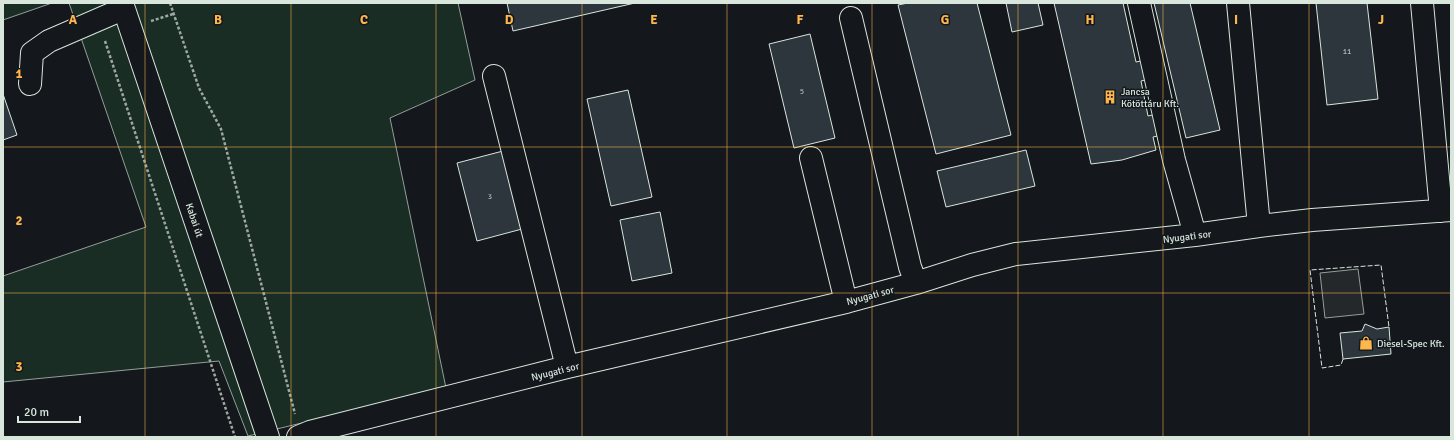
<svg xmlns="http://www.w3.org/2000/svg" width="1454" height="440" font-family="Signika,sans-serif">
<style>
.green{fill:#1a2d24;stroke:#939e99}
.parking{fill:#24282b;stroke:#939e99}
.building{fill:#2c363c;stroke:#d8e6dc}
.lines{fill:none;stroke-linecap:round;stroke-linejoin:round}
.minor-casing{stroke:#d8e6dc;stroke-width:24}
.major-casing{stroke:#d8e6dc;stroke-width:24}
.path{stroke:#9da8a2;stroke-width:2.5;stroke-dasharray:3 2;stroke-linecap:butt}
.minor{stroke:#14181c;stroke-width:22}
.major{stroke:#14181c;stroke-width:22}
.fence{stroke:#d8e6dc;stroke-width:1;stroke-dasharray:5 2;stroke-linecap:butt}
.grid{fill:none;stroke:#ffb74d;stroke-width:1;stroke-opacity:0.55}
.labels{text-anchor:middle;stroke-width:3;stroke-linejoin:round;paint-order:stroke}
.number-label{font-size:8px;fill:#adbab4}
.poi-label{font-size:10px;fill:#d8e6dc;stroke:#14181c;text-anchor:start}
.street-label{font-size:10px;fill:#d8e6dc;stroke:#14181c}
.grid-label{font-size:13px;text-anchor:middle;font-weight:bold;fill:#ffb74d;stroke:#14181c;stroke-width:3;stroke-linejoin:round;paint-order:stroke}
</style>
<rect width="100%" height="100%" fill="#14181c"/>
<path class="green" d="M3 3H52L3 20Z
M69 3H458L475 80 390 118 446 388 248 436 219 361 3 382V276L146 227Z"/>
<path class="parking" d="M1358 269 1364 314 1325 318 1320 273Z"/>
<path class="building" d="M507 3H635L513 31Z
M908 3H977L1011 135 936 154 898 5Z
M1006 3H1038L1043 25 1012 32Z
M1054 3H1123L1136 62 1141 61 1145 80 1141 81 1148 116 1157 114 1162 135 1153 137 1156 150 1122 160 1091 164Z
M1154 3H1190L1220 130 1186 138Z
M1316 3H1367L1378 99 1327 105Z
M810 34 835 138 794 148 769 44Z
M628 90 652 197 611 206 587 99Z
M3 94 17 135 3 140Z
M1026 150 1035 186 946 207 937 171Z
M503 151 522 229 477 241 457 163Z
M660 212 672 273 632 281 620 220Z
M1365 324 1377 329 1389 327 1391 354 1343 359 1340 333 1362 331Z"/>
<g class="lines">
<g class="minor-casing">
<path id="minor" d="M1139 3 1174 160 1195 235
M1238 3 1259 226
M1422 3 1441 211
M851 18 910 267 916 283
M494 76 567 367
M30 84 32 53 49 41 123 9
M811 158 846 302
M298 437 310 432 567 367 846 302 916 283 972 265 1016 254 1195 235 1259 226 1312 220 1451 210"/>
</g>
<g class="major-casing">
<path id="major" d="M122 3 268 437"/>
</g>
<path class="path" d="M170 3 199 88 221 129 295 414
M151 21 173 14
M105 41 235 437"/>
<use href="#minor" class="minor"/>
<use href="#major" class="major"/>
<path class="fence" d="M1343 359 1341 365 1322 368 1310 270 1381 265 1389 327"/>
</g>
<path class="grid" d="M145 3V437M291 3V437M436 3V437M582 3V437M727 3V437M872 3V437M1018 3V437M1163 3V437M1309 3V437M3 147H1451M3 293H1451"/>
<defs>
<g id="building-bare" transform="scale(1.08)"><path d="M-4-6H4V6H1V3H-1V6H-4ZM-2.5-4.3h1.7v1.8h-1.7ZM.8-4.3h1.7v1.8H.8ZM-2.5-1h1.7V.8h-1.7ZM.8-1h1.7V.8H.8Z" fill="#ffb74d" stroke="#14181c" stroke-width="2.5" paint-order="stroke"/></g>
<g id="shop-bare" transform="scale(1.08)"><path d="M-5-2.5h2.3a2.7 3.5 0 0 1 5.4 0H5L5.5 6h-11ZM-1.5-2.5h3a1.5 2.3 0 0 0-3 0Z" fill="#ffb74d" stroke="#14181c" stroke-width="2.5" paint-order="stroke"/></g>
</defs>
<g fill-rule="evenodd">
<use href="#building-bare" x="1110" y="97"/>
<use href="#shop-bare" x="1366" y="343"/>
</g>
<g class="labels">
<g class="number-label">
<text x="1347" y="54">11</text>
<text x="802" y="94">5</text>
<text x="490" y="199">3</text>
</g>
<g class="poi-label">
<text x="1121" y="95">Jancsa<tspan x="1121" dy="12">Kötöttáru Kft.</tspan></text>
<text x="1377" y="347">Diesel-Spec Kft.</text>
</g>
<g class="street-label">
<text transform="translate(195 220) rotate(71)" y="4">Kabai út</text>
<text transform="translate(1187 236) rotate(-7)" y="4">Nyugati sor</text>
<text transform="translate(870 295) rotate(-15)" y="4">Nyugati sor</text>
<text transform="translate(555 371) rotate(-14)" y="4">Nyugati sor</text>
</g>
</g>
<g class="grid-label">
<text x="73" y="24">A</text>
<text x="218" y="24">B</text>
<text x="364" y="24">C</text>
<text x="509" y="24">D</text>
<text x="654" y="24">E</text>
<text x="800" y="24">F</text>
<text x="945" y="24">G</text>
<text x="1090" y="24">H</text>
<text x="1236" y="24">I</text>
<text x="1381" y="24">J</text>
<text x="19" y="78">1</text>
<text x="19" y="225">2</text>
<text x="19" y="371">3</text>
</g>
<rect width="1454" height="440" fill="none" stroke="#d8e6dc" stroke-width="8"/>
<path d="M18 416v6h62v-6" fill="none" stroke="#d8e6dc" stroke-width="2"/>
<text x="24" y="416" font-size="12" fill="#d8e6dc" stroke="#14181c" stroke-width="3" paint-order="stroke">20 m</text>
</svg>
